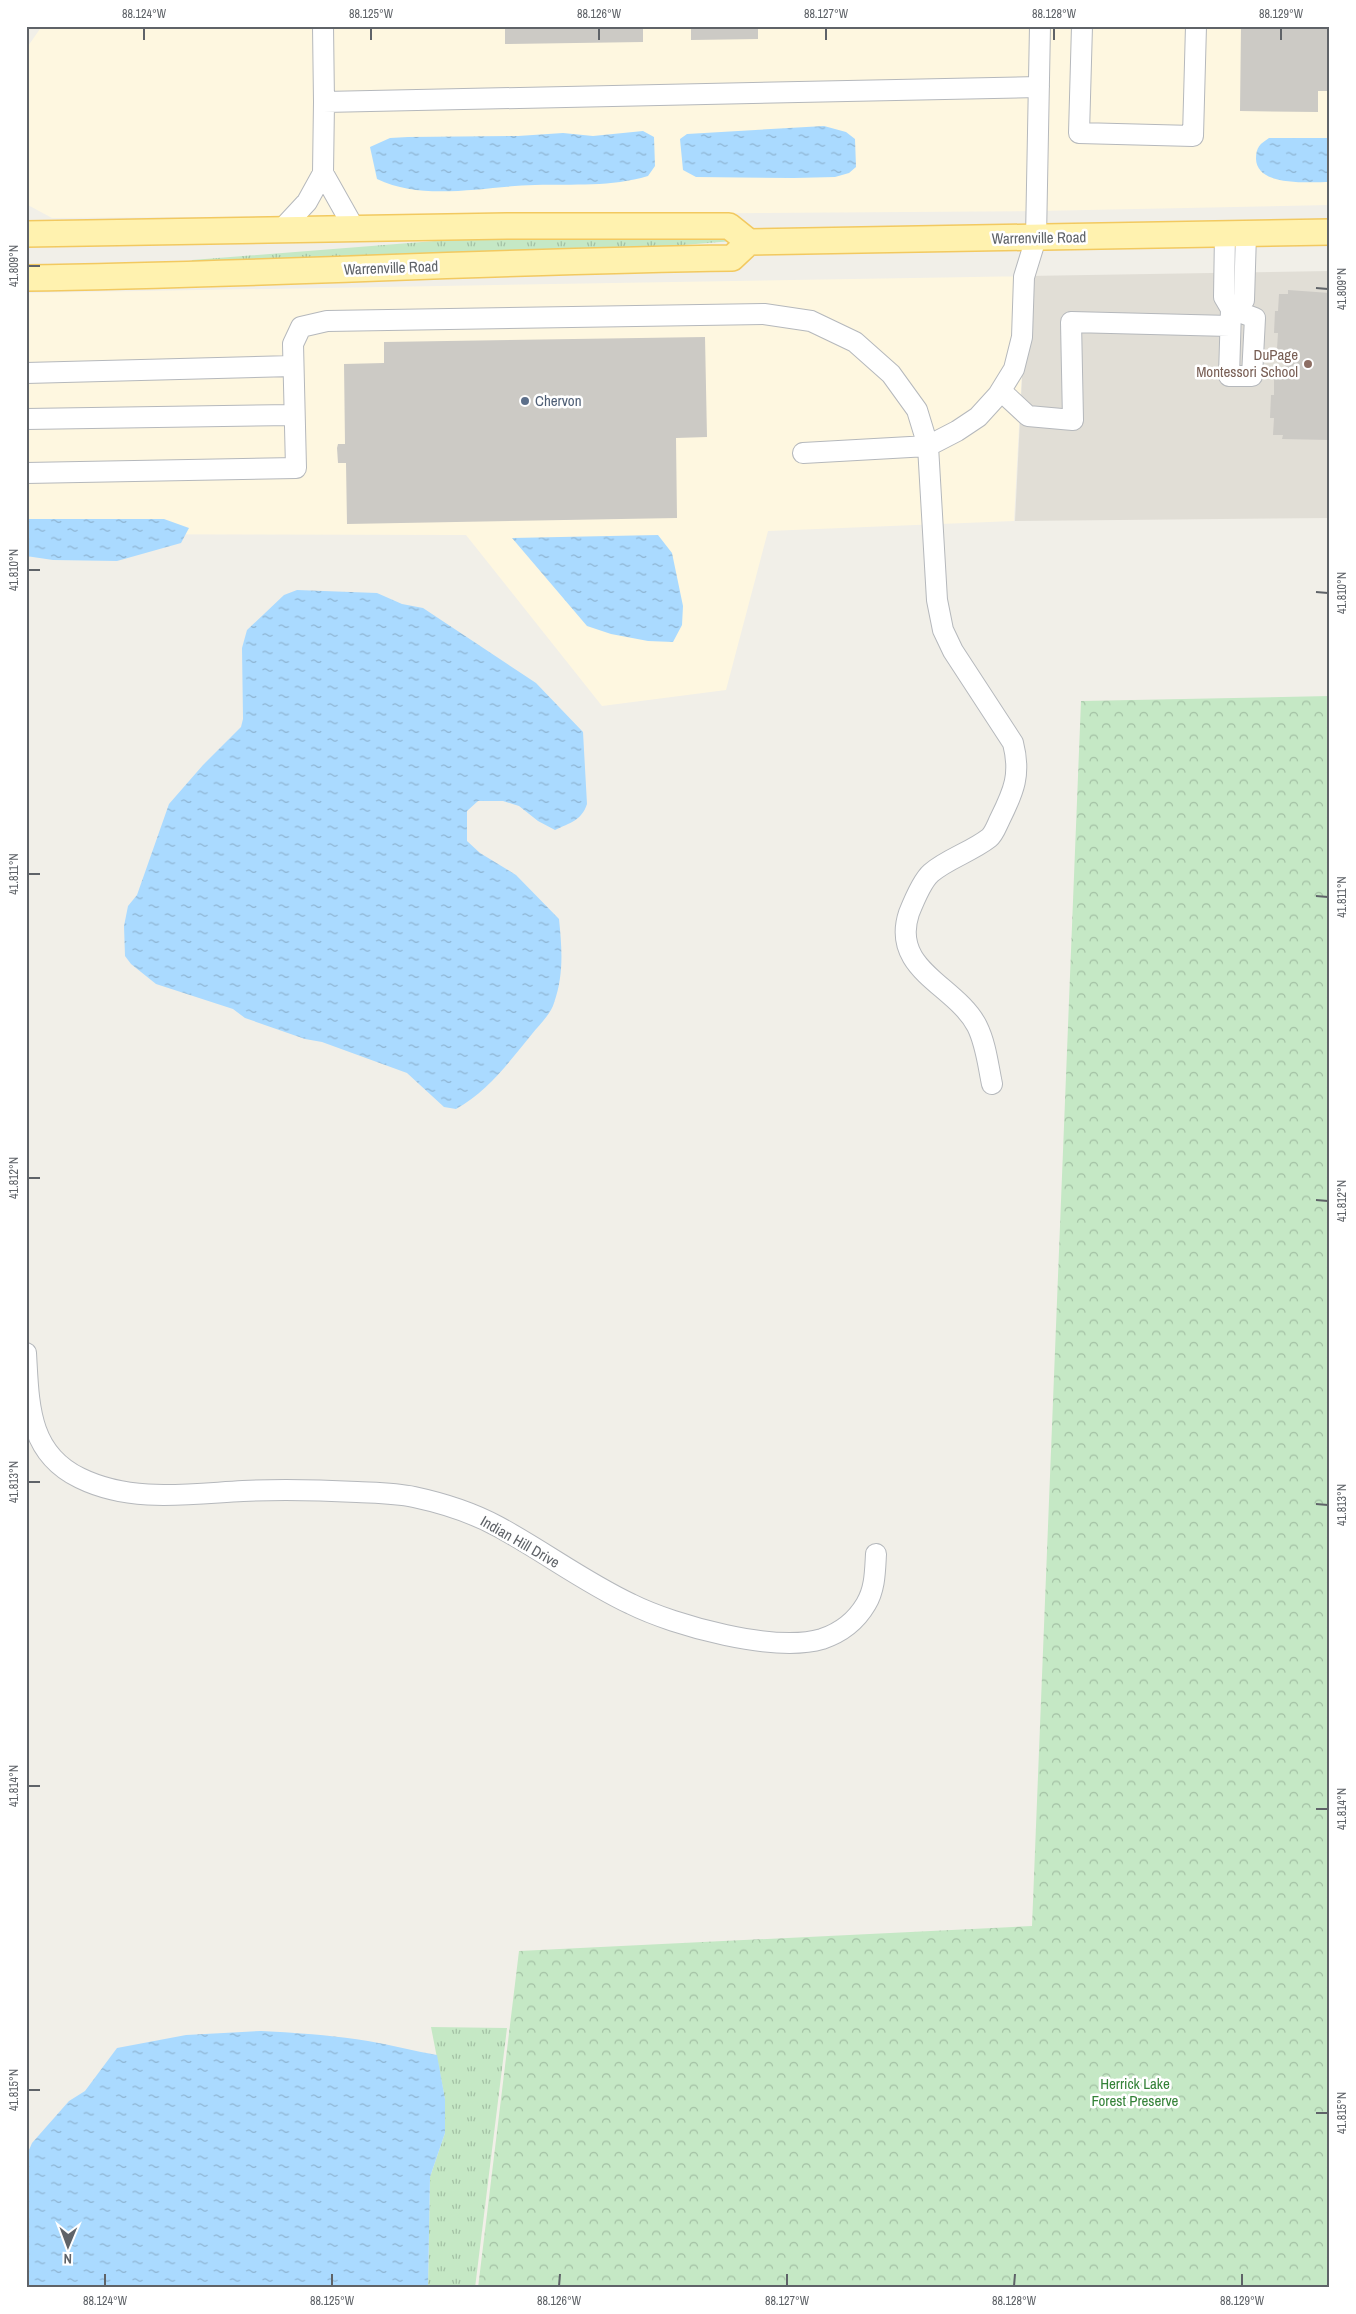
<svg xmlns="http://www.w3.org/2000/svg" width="1356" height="2314" font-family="'Archivo Narrow',sans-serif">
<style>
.commercial{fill:#fef7e0}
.education{fill:#e1ded6}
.grass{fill:url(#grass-tufts)}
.park{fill:url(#park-crowns)}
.water{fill:url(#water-ripples)}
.building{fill:#cccac5}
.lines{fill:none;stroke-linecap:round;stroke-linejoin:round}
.minor-casing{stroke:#b5b8bc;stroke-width:22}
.major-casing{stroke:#f2c960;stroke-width:28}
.minor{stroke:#fff;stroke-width:20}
.major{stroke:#fff2af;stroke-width:25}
.ticks{fill:none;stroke:#5f6368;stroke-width:2}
.education-dot{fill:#8d6e63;stroke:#fff;stroke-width:2}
.service-dot{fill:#5c6f8a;stroke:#fff;stroke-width:2}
.labels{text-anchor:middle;stroke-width:5;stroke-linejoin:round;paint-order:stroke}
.street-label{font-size:15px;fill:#5f6368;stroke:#fff}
.education-label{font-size:15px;fill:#785e54;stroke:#fff;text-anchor:end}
.service-label{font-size:15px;fill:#4e5e75;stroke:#fff;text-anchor:start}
.park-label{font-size:15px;fill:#348238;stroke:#fff}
.neatline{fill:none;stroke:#5f6368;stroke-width:2}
.ticks-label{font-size:12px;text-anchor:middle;fill:#5f6368}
</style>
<defs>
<pattern id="grass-tufts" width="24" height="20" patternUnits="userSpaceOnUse" patternTransform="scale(1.25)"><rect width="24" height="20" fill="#c5e8c5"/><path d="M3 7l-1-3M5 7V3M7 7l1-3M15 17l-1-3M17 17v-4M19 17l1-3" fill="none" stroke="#a3c0a4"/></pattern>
<pattern id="park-crowns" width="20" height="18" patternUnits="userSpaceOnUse" patternTransform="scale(1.25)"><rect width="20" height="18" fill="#c5e8c5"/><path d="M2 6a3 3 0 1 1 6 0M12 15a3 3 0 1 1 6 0" fill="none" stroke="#a3c0a4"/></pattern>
<pattern id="water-ripples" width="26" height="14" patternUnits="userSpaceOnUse" patternTransform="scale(1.25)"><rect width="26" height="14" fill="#aadaff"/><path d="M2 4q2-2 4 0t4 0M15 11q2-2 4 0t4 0" fill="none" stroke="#8eb4d2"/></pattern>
</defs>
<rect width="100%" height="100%" fill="#f1efe8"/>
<path class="commercial" d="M42 26H1330V205L1038 211 52 218 26 204V49Z
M1027 276 1014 521 768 531 726 690 602 706 466 535 26 534V293Z"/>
<path class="education" d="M1330 271V518L1015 521 1027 276Z"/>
<path class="grass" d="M732 236 733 241 646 248 191 265 192 260 460 239Z
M431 2027 507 2028 475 2288H428L430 2177 445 2133V2099Z"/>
<path class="park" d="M1330 696V2288H478L519 1951 1032 1926 1081 701Z"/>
<path class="water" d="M824 126 846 132 855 139 856 167 849 173 835 177 794 178 696 177 683 170 680 139 687 134Z
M643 131 654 137 655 166 648 176C611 187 574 184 535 185 484 186 425 202 377 179L370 147 390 138 408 137 518 136 563 133 593 136Z
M1269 138H1330V182C1309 182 1257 187 1256 159 1256 147 1260 144 1269 138Z
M26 519H164L189 528 181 543 117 561 53 560 26 556Z
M658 535 672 553 683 606 682 625 673 642 648 641 611 634 587 626 512 538Z
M297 590 377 593 402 604 423 608 536 683 583 732 587 804C582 820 570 823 555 830L538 821 519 806 503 801H478L467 811V841L480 853 516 875 559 919C562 948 564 975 554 1003 551 1014 539 1025 532 1034 509 1062 488 1091 456 1109L444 1107 407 1073 322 1042 305 1039 245 1018 233 1009 156 984 131 964 125 956 124 926 128 906 137 895 169 804 203 765 241 727 243 719 242 648 247 630 284 595Z
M261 2031C297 2033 332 2035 368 2041 391 2045 414 2051 437 2055L445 2099V2133L430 2177 428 2288H26V2157L32 2143 69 2101 85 2091 117 2048 186 2035Z"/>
<path class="building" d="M505 26H643V42L505 44Z
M691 26H758V39L691 40Z
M1241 26H1330V91H1318V112L1240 111Z
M1288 290 1330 293V440L1282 439 1283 435H1273L1274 418H1270L1271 395H1274V378H1285L1286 350 1277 349 1278 333H1274L1275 311H1278L1279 294H1288Z
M705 337 707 437 676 438 677 518 347 524 346 463H338L337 448 338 444H345L344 364 384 363V342Z"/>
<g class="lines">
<g class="minor-casing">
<path id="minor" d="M323 26 324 102
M1082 26 1079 133 1193 136 1196 26
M323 173 354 228
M282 229 307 202 323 173 324 102 1039 87
M1225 234 1224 297 1231 309 1229 376H1252L1255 318 1231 309
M1231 309 1244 300 1246 234
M26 373 293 366
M1001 391 1028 416 1073 420 1071 322 1230 326
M26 419 294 415
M803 453 928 446 957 431 978 417 998 395 1014 369 1022 337 1024 277 1036 238 1040 26
M26 473 296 468 293 344 301 327 327 321 764 314 811 321 855 342 891 374 917 410 928 446 937 600 943 630 953 651 1013 743C1021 774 1014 791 1000 819 997 825 994 834 989 838 971 852 947 859 931 873 923 880 913 903 909 913 890 970 956 985 977 1026 986 1044 988 1065 992 1084
M26 1353C29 1404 28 1453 80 1478 131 1503 188 1494 243 1491 281 1489 319 1490 357 1492 376 1493 395 1493 414 1497 442 1503 471 1512 497 1526 542 1550 584 1582 631 1604 675 1626 775 1653 822 1639 840 1633 856 1621 866 1604 875 1589 875 1572 876 1554"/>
</g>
<g class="major-casing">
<path id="major" d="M26 234 507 226H729L749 242 1330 232
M26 278C261 275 496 261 732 258L749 242"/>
</g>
<use href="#minor" class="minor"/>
<use href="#major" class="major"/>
</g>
<path class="ticks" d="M144 40V28M371 40V28M599 40V28M826 40V28M1054 40V28M1281 40V28M28 266H40M1316 288 1328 289M28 570H40M1316 592 1328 593M28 874H40M1316 896 1328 897M28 1178H40M1316 1200 1328 1201M28 1482H40M1316 1504 1328 1505M28 1786H40M1316 1809H1328M28 2090H40M1316 2113H1328M105 2286V2274M332 2286V2274M559 2286 560 2274M787 2286V2274M1014 2286 1015 2274M1242 2286V2274"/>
<circle class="education-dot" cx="1308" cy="364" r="5"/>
<circle class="service-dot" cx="525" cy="401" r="5"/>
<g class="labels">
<g class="street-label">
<text transform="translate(1039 238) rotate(-1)" y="5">Warrenville Road</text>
<text transform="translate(391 268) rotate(-2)" y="5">Warrenville Road</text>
<text transform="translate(520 1542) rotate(30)" y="5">Indian Hill Drive</text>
</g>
<g class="education-label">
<text x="1298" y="360">DuPage<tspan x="1298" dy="17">Montessori School</tspan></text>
</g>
<g class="service-label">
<text x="535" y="406">Chervon</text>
</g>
<g class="park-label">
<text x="1135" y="2089">Herrick Lake<tspan x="1135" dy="17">Forest Preserve</tspan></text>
</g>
</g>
<rect width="1356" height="2314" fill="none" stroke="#ffffff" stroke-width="55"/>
<g transform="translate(68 2246) rotate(181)" stroke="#ffffff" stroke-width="4" paint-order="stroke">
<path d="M0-4L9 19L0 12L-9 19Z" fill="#5f6368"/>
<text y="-8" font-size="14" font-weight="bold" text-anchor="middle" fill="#5f6368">N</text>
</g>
<rect x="28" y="28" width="1300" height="2258" class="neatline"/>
<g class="ticks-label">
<text x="144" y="18">88.124°W</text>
<text x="371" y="18">88.125°W</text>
<text x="599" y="18">88.126°W</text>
<text x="826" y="18">88.127°W</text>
<text x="1054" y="18">88.128°W</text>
<text x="1281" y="18">88.129°W</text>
<text transform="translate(14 266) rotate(-90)" y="4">41.809°N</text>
<text transform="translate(1342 289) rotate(-90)" y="4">41.809°N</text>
<text transform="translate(14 570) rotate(-90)" y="4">41.810°N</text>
<text transform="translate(1342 593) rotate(-90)" y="4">41.810°N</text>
<text transform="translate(14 874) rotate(-90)" y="4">41.811°N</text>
<text transform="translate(1342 897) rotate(-90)" y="4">41.811°N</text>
<text transform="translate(14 1178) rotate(-90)" y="4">41.812°N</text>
<text transform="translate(1342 1201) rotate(-90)" y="4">41.812°N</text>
<text transform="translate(14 1482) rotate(-90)" y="4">41.813°N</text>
<text transform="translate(1342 1505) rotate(-90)" y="4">41.813°N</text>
<text transform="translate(14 1786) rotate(-90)" y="4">41.814°N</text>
<text transform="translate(1342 1809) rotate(-90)" y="4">41.814°N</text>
<text transform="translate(14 2090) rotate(-90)" y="4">41.815°N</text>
<text transform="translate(1342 2113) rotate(-90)" y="4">41.815°N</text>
<text x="105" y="2305">88.124°W</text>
<text x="332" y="2305">88.125°W</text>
<text x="559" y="2305">88.126°W</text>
<text x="787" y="2305">88.127°W</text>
<text x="1014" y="2305">88.128°W</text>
<text x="1242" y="2305">88.129°W</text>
</g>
</svg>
